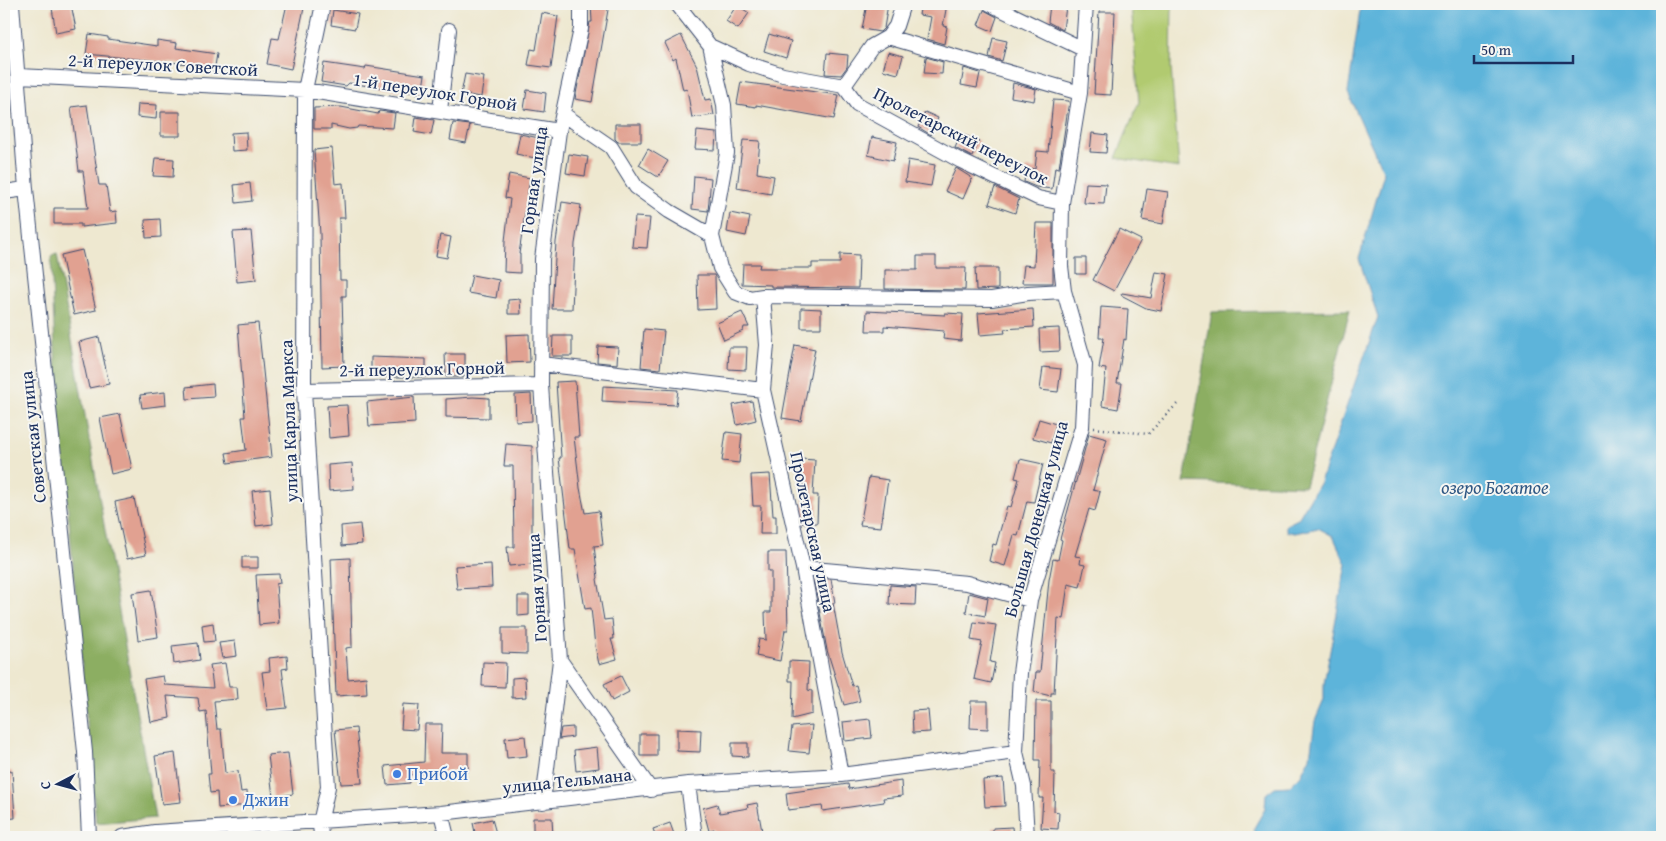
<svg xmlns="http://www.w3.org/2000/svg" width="1666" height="841" font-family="'Gentium Book Plus',serif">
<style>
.green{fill:#b1ca6f;stroke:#667c66}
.forest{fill:#8cae62;stroke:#546e60}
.water{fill:#5db4da;stroke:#3c729c}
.building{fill:#e1a191}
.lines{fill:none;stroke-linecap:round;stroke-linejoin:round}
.minor-casing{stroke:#3b4b6f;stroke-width:16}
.path{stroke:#3b4b6f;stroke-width:2.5;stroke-dasharray:1 4;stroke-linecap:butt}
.minor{stroke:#fff;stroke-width:14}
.shop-dot{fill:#3f7fe0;stroke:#f6f6f2;stroke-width:2}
.labels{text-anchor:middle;stroke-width:4;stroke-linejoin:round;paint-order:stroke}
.street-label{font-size:18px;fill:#1b2f5e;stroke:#f6f6f2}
.shop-label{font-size:18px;fill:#366cbe;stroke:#f6f6f2;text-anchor:start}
.water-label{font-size:19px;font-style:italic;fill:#2f5783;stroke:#f6f6f2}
</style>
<rect width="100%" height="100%" fill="#f6f6f2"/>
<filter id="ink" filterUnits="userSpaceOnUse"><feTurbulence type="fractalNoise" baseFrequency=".02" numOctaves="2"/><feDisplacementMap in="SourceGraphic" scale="10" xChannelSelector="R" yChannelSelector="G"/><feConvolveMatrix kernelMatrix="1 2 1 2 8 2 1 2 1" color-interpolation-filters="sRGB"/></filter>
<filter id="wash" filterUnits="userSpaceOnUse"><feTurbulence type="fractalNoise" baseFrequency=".0096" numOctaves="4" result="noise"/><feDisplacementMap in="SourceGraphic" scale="20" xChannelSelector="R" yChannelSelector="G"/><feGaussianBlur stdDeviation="1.12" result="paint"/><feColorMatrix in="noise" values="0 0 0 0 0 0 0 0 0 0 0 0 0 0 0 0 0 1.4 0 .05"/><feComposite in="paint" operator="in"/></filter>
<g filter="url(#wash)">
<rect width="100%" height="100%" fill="#eee8d0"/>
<path class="green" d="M1131 4H1172L1171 68 1179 168 1116 158 1139 102Z"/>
<path class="forest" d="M57 254 155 818 96 823 56 375 51 256Z
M1350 310 1305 486 1184 482 1212 312Z"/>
<path class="water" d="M1361 4H1662V837H1256L1254 828 1265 809 1266 794 1275 787 1290 786 1301 775 1310 757 1315 721 1324 700V684L1346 564 1333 536 1318 528 1295 533 1286 531V525L1298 519 1320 482 1378 317 1359 259 1384 173 1348 93Z"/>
<g id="blocks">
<path class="building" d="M71 4 76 29 56 33 52 8Z
M287 4 304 8 291 69 267 64 272 38 279 39Z
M591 4H609L592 102 575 99 590 22H592Z
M867 4H888L884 28 880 32 862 29Z
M921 4H947L943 26 947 27 944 44 927 39 931 17 919 15Z
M1050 4 1066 6 1063 30 1048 22Z
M737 5 749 13 738 29 726 21Z
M333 10 358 14 355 29 331 25Z
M984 10 997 17 992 31 978 25Z
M1099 12H1115L1111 95 1094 94Z
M542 13 558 16 551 68 528 65 531 49 536 50Z
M89 34 108 37V39L157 46V40L177 43 176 48 217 54 214 72 188 68 189 64 86 54Z
M769 34 791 41 786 58 764 51Z
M681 35 697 66 705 100 711 99 714 115 692 118 687 89 683 90 676 58 673 60 665 43Z
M993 38 1007 41 1002 61 989 57Z
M888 52 903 56 898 74 883 70Z
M827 53 848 55 847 67 841 75 825 74Z
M926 57 943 62 942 74 924 73Z
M324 63 365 69 366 66 425 75 422 94 349 83 346 86 321 82Z
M964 68 980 73 977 88 961 85Z
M465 74 484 77 481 97 461 94Z
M741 82 839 95 834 119 756 105V107L737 104Z
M1013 83 1036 89 1034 101 1011 97Z
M527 90 546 93 544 112 524 109Z
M1053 100 1069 101 1059 168 1055 167 1052 189 1036 187 1024 182 1026 168 1035 169 1037 151 1048 152Z
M138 104 157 105 156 119 137 117Z
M87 105 99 185H106L110 212 116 211 117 223 81 227V224H54V208H88L83 171H79L71 107Z
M341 107 378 114 379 111 395 113 393 128 358 126 357 128 349 129 331 125V129H314V108Z
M161 112H180V136H161Z
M925 112 938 118 931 135 918 127Z
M416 117 434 120 431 135 414 132Z
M453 123 470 125 466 143 450 140Z
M615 124H641V142H618L615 139Z
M697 131 716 133 715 150 695 149Z
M246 132 247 150 232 151 231 133Z
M1092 133 1108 135 1106 153 1090 152Z
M520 134 539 138 535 158 516 154Z
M961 134 979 141 972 157 955 148Z
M872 137 897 142 893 161 868 155Z
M743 140 760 141 757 173 774 176 771 194 737 188Z
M332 148 335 184 343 183 345 218H339L340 280H346V296H342L344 366 322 367 320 234 314 150Z
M648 149 668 161 658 177 639 165Z
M569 154 588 157 585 176 566 173Z
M155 158 174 159 173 177 153 176Z
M908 160 935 165 931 186 905 182Z
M956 168 972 178 963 199 945 191Z
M509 174 530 178 519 254H520V273L504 272 505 241 510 199 505 198Z
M694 176 711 178 708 211 692 209Z
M250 183 252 201 236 203 234 185Z
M1086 183 1106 184 1104 204 1084 203Z
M995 187 1019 199 1015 213 989 204Z
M1147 189 1168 192 1163 224 1142 220Z
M562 202 581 205 575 244 572 309H552L556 242Z
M730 213 750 217 746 236 727 232Z
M635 217 650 218 647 248 632 247Z
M160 219 161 237 146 238 145 220Z
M1036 223H1053V283H1022L1024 265 1034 266Z
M1119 229 1141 240 1114 291 1093 280Z
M251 231 256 280 237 282 233 232Z
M440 235 451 237 447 258 436 256Z
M82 250 96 310 74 315 61 255Z
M840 254 859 255 858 288 771 287V285L742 284 743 264H760L759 268H812V263H840Z
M917 256H936V268H966L965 290 885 289V270H917Z
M1076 258H1086V274H1076Z
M975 268H998V289L976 290Z
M1156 272 1168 274 1161 311 1146 308 1121 295 1122 293 1151 298Z
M472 275 499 280 496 298 468 293Z
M697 275H714L715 277 716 309 698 310Z
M520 299 521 314H508V300Z
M1101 307 1128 309 1126 340 1124 339 1117 383H1122L1118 409 1102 406 1106 369 1099 368 1104 338H1099Z
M801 308 821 309V328H801Z
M1033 309 1034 327 1004 329 1005 333 980 335 978 313Z
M867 311 945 315V313L963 314 961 341 943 339 944 331 884 326V331H866Z
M742 312 749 327H744L743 331 724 340 717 323Z
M258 323 272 457 228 463 226 453 246 450 242 417H245L238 325Z
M1059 328 1060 351 1040 352 1039 329Z
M644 329 664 331 660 369 641 367Z
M529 334 530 362 507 363 506 335Z
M553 336H572V356H552Z
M99 337 109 384 89 388 79 342Z
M795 345 815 349 801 421 782 418Z
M598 346 618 347 617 364 597 362Z
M729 347H747L746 370 728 369Z
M445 354H465V377H446Z
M371 357 426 359V377H371Z
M1043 367 1061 369 1058 392 1040 390Z
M575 381 579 437H574L580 488 585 513 599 511 603 545 594 546 598 578 597 579 604 620 612 619 614 639H611L617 659 599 664 595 646 591 608 585 609 575 549H570L559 458H561L556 382Z
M213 384 214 397 187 399 186 387Z
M603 386 678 390 676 405 602 401Z
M165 392 166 405 142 408 140 395Z
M531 394 532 421 516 422 515 395Z
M414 397 415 423 369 426 367 402Z
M473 397 489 398V418L446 417V399Z
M752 401 756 420 737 425 733 405Z
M347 405 349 436 329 438 327 406Z
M120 414 132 469 111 474 100 418Z
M1039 419 1056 424 1051 443 1033 438Z
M726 432 742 434 739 463 722 461Z
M1089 434 1107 439 1093 490 1100 492 1095 511 1089 509 1075 556 1081 557 1080 564 1085 565 1080 587 1068 584 1063 619 1058 618 1054 693H1051V696L1034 692 1036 672H1040L1049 580 1053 559 1058 560 1062 540 1060 539Z
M506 444 532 446V564L509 566 507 547H514L513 466H504Z
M801 459 815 460 813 495H818L817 523H802L804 477H801Z
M1020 459 1043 464 1034 502 1027 501 1018 536 1014 535 1005 566 989 561 993 544 996 545 1007 506 1011 507 1019 479 1015 478Z
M352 463 354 489 329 491 328 465Z
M770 474 773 516H776V534H760L761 506H753L751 475Z
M869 477 888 480 881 527 860 525Z
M270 489 273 524 256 526 252 491Z
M134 498 146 555 127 559 115 502Z
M360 524 362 544 342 546 341 526Z
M768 552H786L788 630H785L780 661 756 656 759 639 766 640 765 612H771V571H768Z
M242 557H258V568H242Z
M350 558 352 647 346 648 348 679 366 677 367 694 336 696 331 559Z
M491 564 492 587 457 589 455 566Z
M279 574 280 583 276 584 279 623 259 625 256 575Z
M827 579H831L835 603H833L842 652 852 686 856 685 860 701 844 705 827 650 814 581Z
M890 585 916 587 915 605 889 604Z
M151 590 158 637 138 640 132 593Z
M969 593 988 598 985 616 966 612Z
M518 596H529V615L518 616Z
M974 622 996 625 990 662 995 663 991 683 974 679 982 642 971 640Z
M213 623 215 641 204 642 202 625Z
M502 628H527V654L502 653Z
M235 641 237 656 222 658 219 643Z
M198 643 200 660 174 664 172 646Z
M287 656 288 668 282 669 287 708 267 710 262 672 270 671 269 658Z
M789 661 809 662 808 690 812 691V714L792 719 793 681H789Z
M483 662 506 663 505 687 482 686Z
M225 663 229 687H237L238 699 214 701 217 729H221L225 773 238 771 241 792 247 791 248 805 218 808 217 792 210 793 208 774H211L206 711 200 712 198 698 167 696 170 718 151 722 144 679 163 676 165 685 213 688 210 665Z
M621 676 629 692 612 701 604 684Z
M525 677 526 697 512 698V678Z
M971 701H988V729L970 728Z
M1036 701H1051V772H1055L1054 811 1059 812 1058 829 1041 828 1043 798H1039L1040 760H1035Z
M403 704 419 705 417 730 401 729Z
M928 710 930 732 913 733 912 711Z
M870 719 872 738 845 741 843 722Z
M425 724H442L441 753H468V772H457V770L409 775 410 783 387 785 385 766 424 762Z
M812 725 809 753 789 751 792 727Z
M573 727V737L559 739 561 728Z
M356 728 362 783 341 784 335 730Z
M677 729 701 730 700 752 677 751Z
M640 734H657V756H640Z
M525 736 527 756 507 758 505 738Z
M732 743H748V757L732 756Z
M597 747 599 768 576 771 574 750Z
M175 753 181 802 162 804 155 756Z
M288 753 293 794 273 797 268 755Z
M12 771 15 818 4 819V772Z
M1003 778 1005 806 985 807 983 780Z
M901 781 902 796 883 798 884 802 823 811 822 806 788 810 786 793 848 784 849 789Z
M757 803 763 837H715L714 829 709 831 703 808 717 804 720 813 748 808 747 805Z
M533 818H552L553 837H533Z
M492 819 497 837H476L473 823Z
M670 823 675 837H656L653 829Z
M1012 827 1013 837H993V828Z"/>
</g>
</g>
<g filter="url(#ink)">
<use href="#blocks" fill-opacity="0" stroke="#3b4b6f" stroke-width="1"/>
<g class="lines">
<g class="minor-casing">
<path id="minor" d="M12 4 26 189 85 752 89 837
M677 4 710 46 724 105 727 153 712 236 720 268 735 292 750 298 763 296 767 345 763 390 803 568 841 775
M990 4 1083 49
M888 37 1080 93
M710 46 749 64 783 75 844 86 857 104 961 161 1038 198 1062 203
M19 76 305 90 559 131
M844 86 872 46 888 37 896 26 903 4
M440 111 449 30
M563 114 611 147 636 187 669 211 712 236
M4 192 26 189
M763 296 992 299 1028 293 1064 291
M541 364 763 390
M304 390 541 385
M803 568 967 583 1030 600
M560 660 651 790
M688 784 695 837
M543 802 560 660 541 385 542 259 559 131 581 29V4
M441 813 447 837
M122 837 155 832 441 813 688 784 841 775 1016 752
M321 837 320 823 328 787 304 390 305 90 323 4
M1027 837 1024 786 1016 752 1020 673 1030 600 1082 427 1085 365 1064 291 1061 266 1062 203 1080 93 1086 4"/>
</g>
<path class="path" d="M1094 428 1148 434 1178 403"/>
<use href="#minor" class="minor"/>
</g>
</g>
<g class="shop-dot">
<circle cx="397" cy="774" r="5"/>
<circle cx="233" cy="800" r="5"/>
</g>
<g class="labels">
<g class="street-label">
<text transform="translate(163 65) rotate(3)" y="6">2-й переулок Советской</text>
<text transform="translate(435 92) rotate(9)" y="6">1-й переулок Горной</text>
<text transform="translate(961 136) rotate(27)" y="6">Пролетарский переулок</text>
<text transform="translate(534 180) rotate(-82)" y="6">Горная улица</text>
<text transform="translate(422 369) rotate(-1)" y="6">2-й переулок Горной</text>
<text transform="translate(289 421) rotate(-92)" y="6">улица Карла Маркса</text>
<text transform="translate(33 437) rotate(-96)" y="6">Советская улица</text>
<text transform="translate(1036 519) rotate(-75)" y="6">Большая Донецкая улица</text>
<text transform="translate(813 532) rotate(78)" y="6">Пролетарская улица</text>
<text transform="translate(537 588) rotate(-94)" y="6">Горная улица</text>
<text transform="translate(567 781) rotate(-6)" y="6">улица Тельмана</text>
</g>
<g class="shop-label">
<text x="407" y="780">Прибой</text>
<text x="243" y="806">Джин</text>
</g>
<g class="water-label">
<text x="1495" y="494">озеро Богатое</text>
</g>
</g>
<rect width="1666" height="841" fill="none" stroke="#f6f6f2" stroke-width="20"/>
<g transform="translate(58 784) rotate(264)" stroke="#f6f6f2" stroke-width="4" paint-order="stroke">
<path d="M0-4L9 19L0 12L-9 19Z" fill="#1b2f5e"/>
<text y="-8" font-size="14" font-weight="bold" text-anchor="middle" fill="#1b2f5e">С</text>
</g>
<path d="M1474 55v8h99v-8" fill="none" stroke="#1b2f5e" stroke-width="2.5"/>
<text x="1481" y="55" font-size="15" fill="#1b2f5e" stroke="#f6f6f2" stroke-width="4" paint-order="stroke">50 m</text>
</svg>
